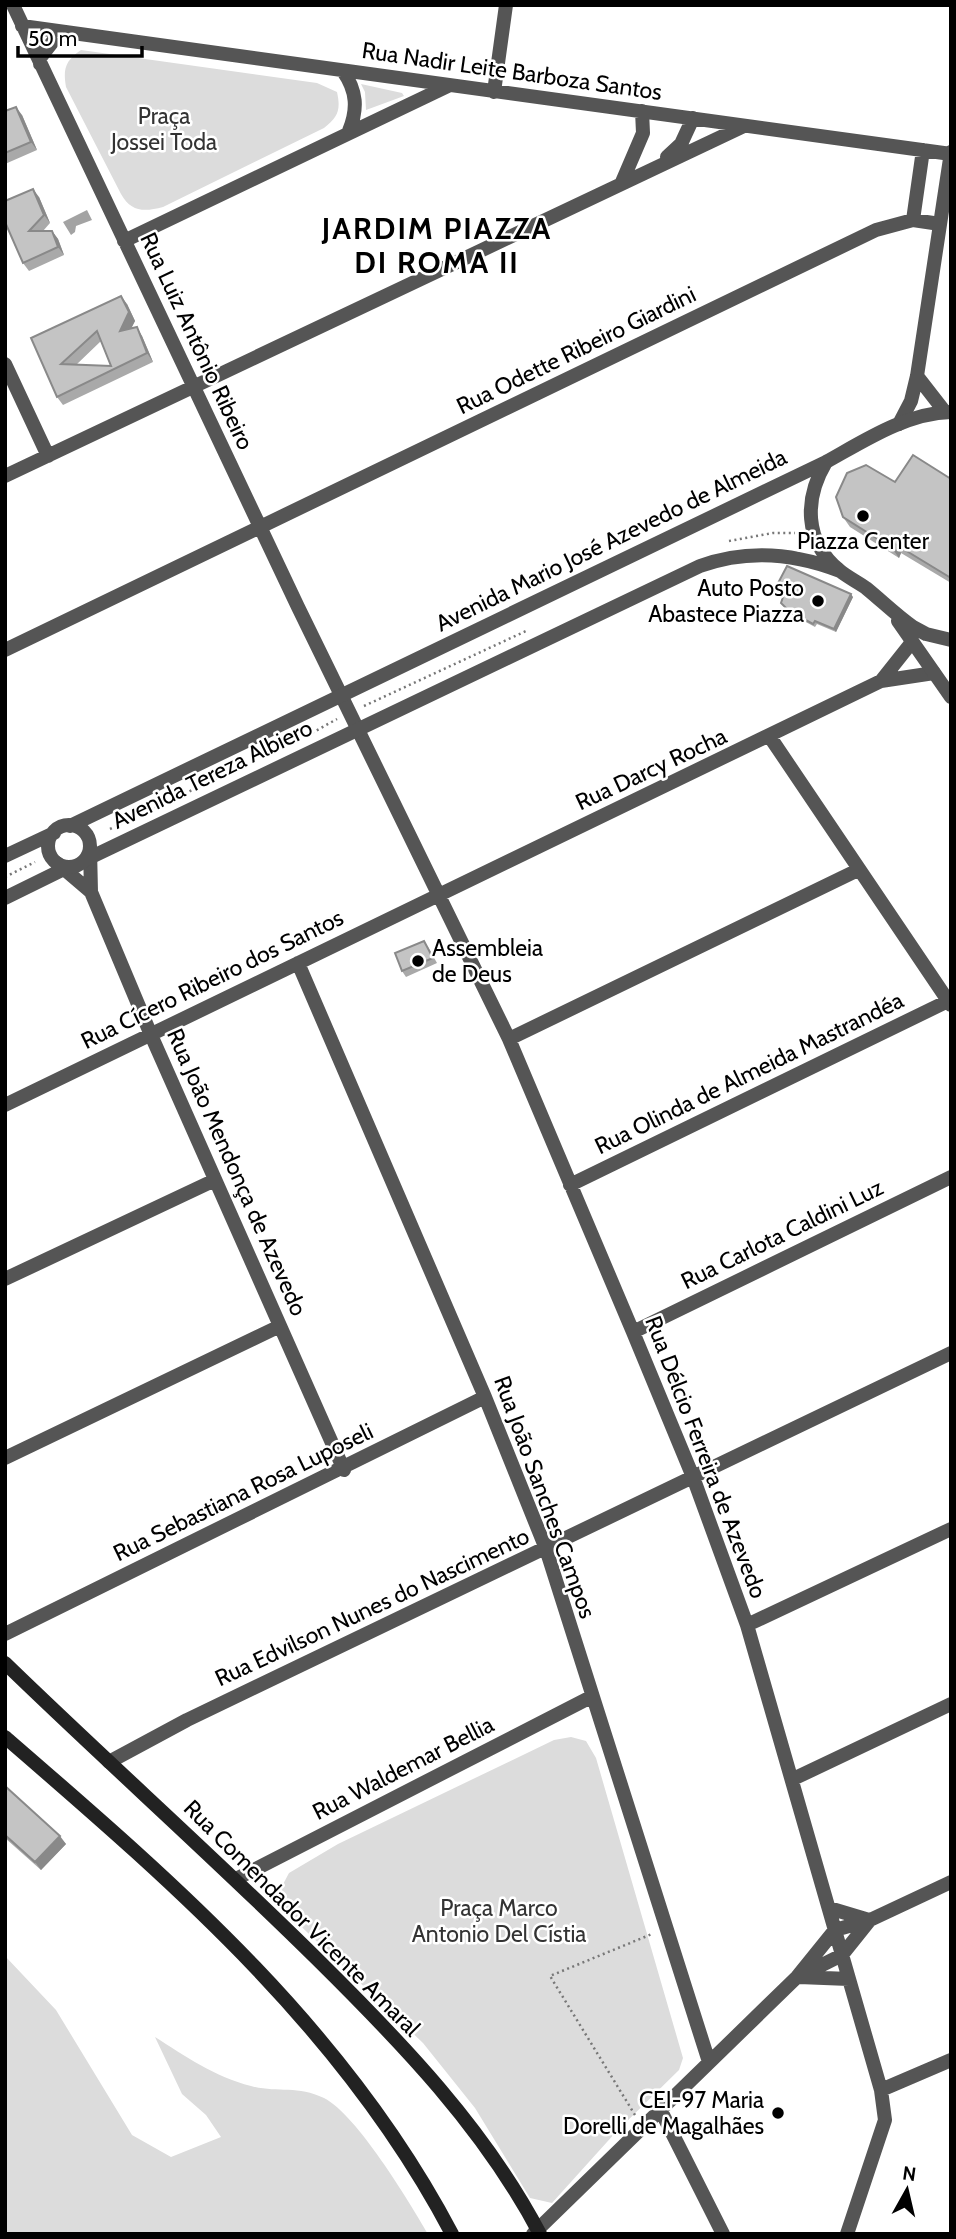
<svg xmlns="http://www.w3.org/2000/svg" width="956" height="2239" font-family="Cabin,sans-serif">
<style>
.green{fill:#dcdcdc}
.water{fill:#a3a3a3}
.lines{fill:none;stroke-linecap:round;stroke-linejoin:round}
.path{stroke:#777;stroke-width:2.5;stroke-dasharray:2 3.5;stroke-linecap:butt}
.minor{stroke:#555;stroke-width:14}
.tertiary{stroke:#555;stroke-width:14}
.secondary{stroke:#222;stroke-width:14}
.wall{fill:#a9a9a9;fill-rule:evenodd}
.shaded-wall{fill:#898989}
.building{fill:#c4c4c4;stroke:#898989;stroke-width:2;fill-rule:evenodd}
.poi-dot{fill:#000;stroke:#fff;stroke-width:2.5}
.labels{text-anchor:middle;stroke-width:5;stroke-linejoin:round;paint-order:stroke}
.street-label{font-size:23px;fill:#000;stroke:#fff}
.park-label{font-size:23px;fill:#333;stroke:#fff}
.poi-label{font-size:23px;fill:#000;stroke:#fff;text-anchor:end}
.district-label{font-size:30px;font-weight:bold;letter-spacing:2px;fill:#000;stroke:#fff}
</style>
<rect width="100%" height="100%" fill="#fff"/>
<path class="green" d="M81 50 317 83 337 92C341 110 338 117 324 128L163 207C144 212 131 212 121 194L66 87C63 69 65 61 81 50Z
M361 84 402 93 404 96 366 110 365 92Z
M571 1737 586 1741 596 1758 683 2058 679 2070 616 2132 552 2203 530 2198 475 2108 423 2043 285 1911 281 1888 289 1873 338 1844 554 1740Z
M5 1956 56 2010 132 2135 171 2157 221 2137 206 2115 182 2094 155 2037C185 2056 215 2077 251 2086 277 2093 297 2085 324 2098 357 2115 408 2200 428 2234H5Z"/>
<path class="water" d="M87 210 92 220 76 226 75 232 71 235 63 222Z"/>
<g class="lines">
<path class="path" d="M729 541 773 533H795
M364 706 526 631
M312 733 337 719
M110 829 243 766
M5 877 35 862
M635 2115 550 1976 652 1934"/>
<path class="minor" d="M13 5 298 607 509 1039 633 1332 693 1477 747 1625 881 2090 885 2120 847 2234
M22 26 951 154
M40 64V58L54 40 67 34
M343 71C357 91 358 109 349 131
M494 92 506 5
M667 157 681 144 693 118
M622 182 643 133 642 111
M913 220 923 150
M124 241 448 86
M5 364 48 456
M917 376 945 412
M899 424 911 401 917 376 951 152
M5 476 744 126
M5 650 876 230 913 220 940 224
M881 681 912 642
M770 737 951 1005
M90 849 91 892 151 1035 344 1470
M57 863 91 892
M298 963 485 1397 546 1549 709 2062
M509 1039 858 870
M5 1105 881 681 934 673
M570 1185 948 1001
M5 1279 215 1180
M633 1332 951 1177
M5 1458 280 1326
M747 1625 951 1529
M5 1634 485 1397
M109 1762 187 1720 951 1353
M793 1779 951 1704
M236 1879 591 1697
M829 1908 869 1920
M802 1975 842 1955 870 1920
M799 1977 849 1979
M881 2090 951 2060
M661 2111 723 2234
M533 2234 797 1977 835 1930 870 1920 951 1882"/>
<path class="tertiary" d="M826 462C804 499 804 541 839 570 847 577 858 582 866 588 882 601 896 615 913 627L926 634 951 640
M898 621 951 697
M48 846a21 21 0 1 1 42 0a21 21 0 1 1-42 0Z
M70 826 826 462C864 441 906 413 951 412
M5 856 54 833
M85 860 700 566C747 549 794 553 840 571
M5 898 68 867"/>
<path class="secondary" d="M5 1663C108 1763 215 1858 317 1959 401 2042 485 2129 540 2234
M5 1737C176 1885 345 2030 452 2234"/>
</g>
<path class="wall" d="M5 111 22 115 37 150 5 164Z
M39 197 50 223 43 231H52L58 239 64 255 29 271 23 263 5 222Z
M127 304 135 321 131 328 142 336 153 362 63 405 57 397 31 338ZM101 341 111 366 76 365Z
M951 479V583L901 553 899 558 850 527 843 517 895 482Z
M776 587 853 597 836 632 817 624 815 627 791 614 781 603 785 593 778 590Z
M428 947 437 963 406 977 402 971Z
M5 1786 66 1844 41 1870 5 1838Z"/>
<path class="shaded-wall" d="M16 107 22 115 37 150 31 142Z
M33 189 39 197 50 223 44 215Z
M52 231 58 239 64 255 58 247Z
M121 296 127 304 135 321 126 339 120 331Z
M137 327 142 336 153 362 147 353Z
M895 544 901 553 899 558 892 548Z
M851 594 853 597 836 632 834 629Z
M60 1836 66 1844 41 1870 35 1862Z"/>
<path class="building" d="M16 107 31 142 5 153V111Z
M33 189 44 215 29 231H52L58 247 23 263 5 222V201Z
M121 296 129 312 120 331 137 327 147 353 57 397 31 338ZM97 331 111 366 61 364Z
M913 455 951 479V578L895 544 892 548 843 517 836 497 847 473 866 465 895 482Z
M787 566 851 594 834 629 815 621 813 624 789 611 781 603 785 591 776 587Z
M424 941 433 958 402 971 395 953Z
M5 1786 60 1836 35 1862 5 1835Z"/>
<g class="poi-dot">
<circle cx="863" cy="516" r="7"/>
<circle cx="818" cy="601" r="7"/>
<circle cx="418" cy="961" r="7"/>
<circle cx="778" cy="2113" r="7"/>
</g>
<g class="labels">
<g class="street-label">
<text transform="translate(512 71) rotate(8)" y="8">Rua Nadir Leite Barboza Santos</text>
<text transform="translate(197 341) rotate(65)" y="8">Rua Luiz Antônio Ribeiro</text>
<text transform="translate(576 350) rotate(-26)" y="8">Rua Odette Ribeiro Giardini</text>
<text transform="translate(611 540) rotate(-26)" y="8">Avenida Mario José Azevedo de Almeida</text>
<text transform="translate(651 769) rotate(-25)" y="8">Rua Darcy Rocha</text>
<text transform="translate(212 774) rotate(-26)" y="8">Avenida Tereza Albiero</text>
<text transform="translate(212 979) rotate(-26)" y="8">Rua Cícero Ribeiro dos Santos</text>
<text transform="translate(749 1073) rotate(-26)" y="8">Rua Olinda de Almeida Mastrandéa</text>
<text transform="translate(237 1172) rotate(66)" y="8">Rua João Mendonça de Azevedo</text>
<text transform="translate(782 1234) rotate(-26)" y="8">Rua Carlota Caldini Luz</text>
<text transform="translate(706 1457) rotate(69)" y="8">Rua Délcio Ferreira de Azevedo</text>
<text transform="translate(243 1492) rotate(-26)" y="8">Rua Sebastiana Rosa Luposeli</text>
<text transform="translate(545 1497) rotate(70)" y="8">Rua João Sanches Campos</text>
<text transform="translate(372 1607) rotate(-25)" y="8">Rua Edvilson Nunes do Nascimento</text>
<text transform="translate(403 1768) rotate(-27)" y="8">Rua Waldemar Bellia</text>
<text transform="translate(302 1918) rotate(45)" y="8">Rua Comendador Vicente Amaral</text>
</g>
<g class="park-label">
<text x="164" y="124">Praça<tspan x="164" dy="26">Jossei Toda</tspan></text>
<text x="499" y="1916">Praça Marco<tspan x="499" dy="26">Antonio Del Cístia</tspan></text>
</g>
<g class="poi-label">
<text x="863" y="549" text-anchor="middle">Piazza Center</text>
<text x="804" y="596">Auto Posto<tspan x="804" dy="26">Abastece Piazza</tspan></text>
<text x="432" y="956" text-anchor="start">Assembleia<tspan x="432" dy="26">de Deus</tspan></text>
<text x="764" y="2108">CEI-97 Maria<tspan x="764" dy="26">Dorelli de Magalhães</tspan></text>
</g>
<g class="district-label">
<text x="437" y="239">JARDIM PIAZZA<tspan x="437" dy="34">DI ROMA II</tspan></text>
</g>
</g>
<rect width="956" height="2239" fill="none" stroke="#000000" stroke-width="14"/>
<g transform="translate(907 2190) rotate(8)" stroke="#ffffff" stroke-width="5" paint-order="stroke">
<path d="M0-5L12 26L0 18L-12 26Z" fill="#000000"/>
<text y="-10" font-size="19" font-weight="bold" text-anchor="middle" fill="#000000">N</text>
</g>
<path d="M18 46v10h124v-10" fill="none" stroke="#000000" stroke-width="3.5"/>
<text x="28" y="46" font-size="21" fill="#000000" stroke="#ffffff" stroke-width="5" paint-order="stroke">50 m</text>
</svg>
